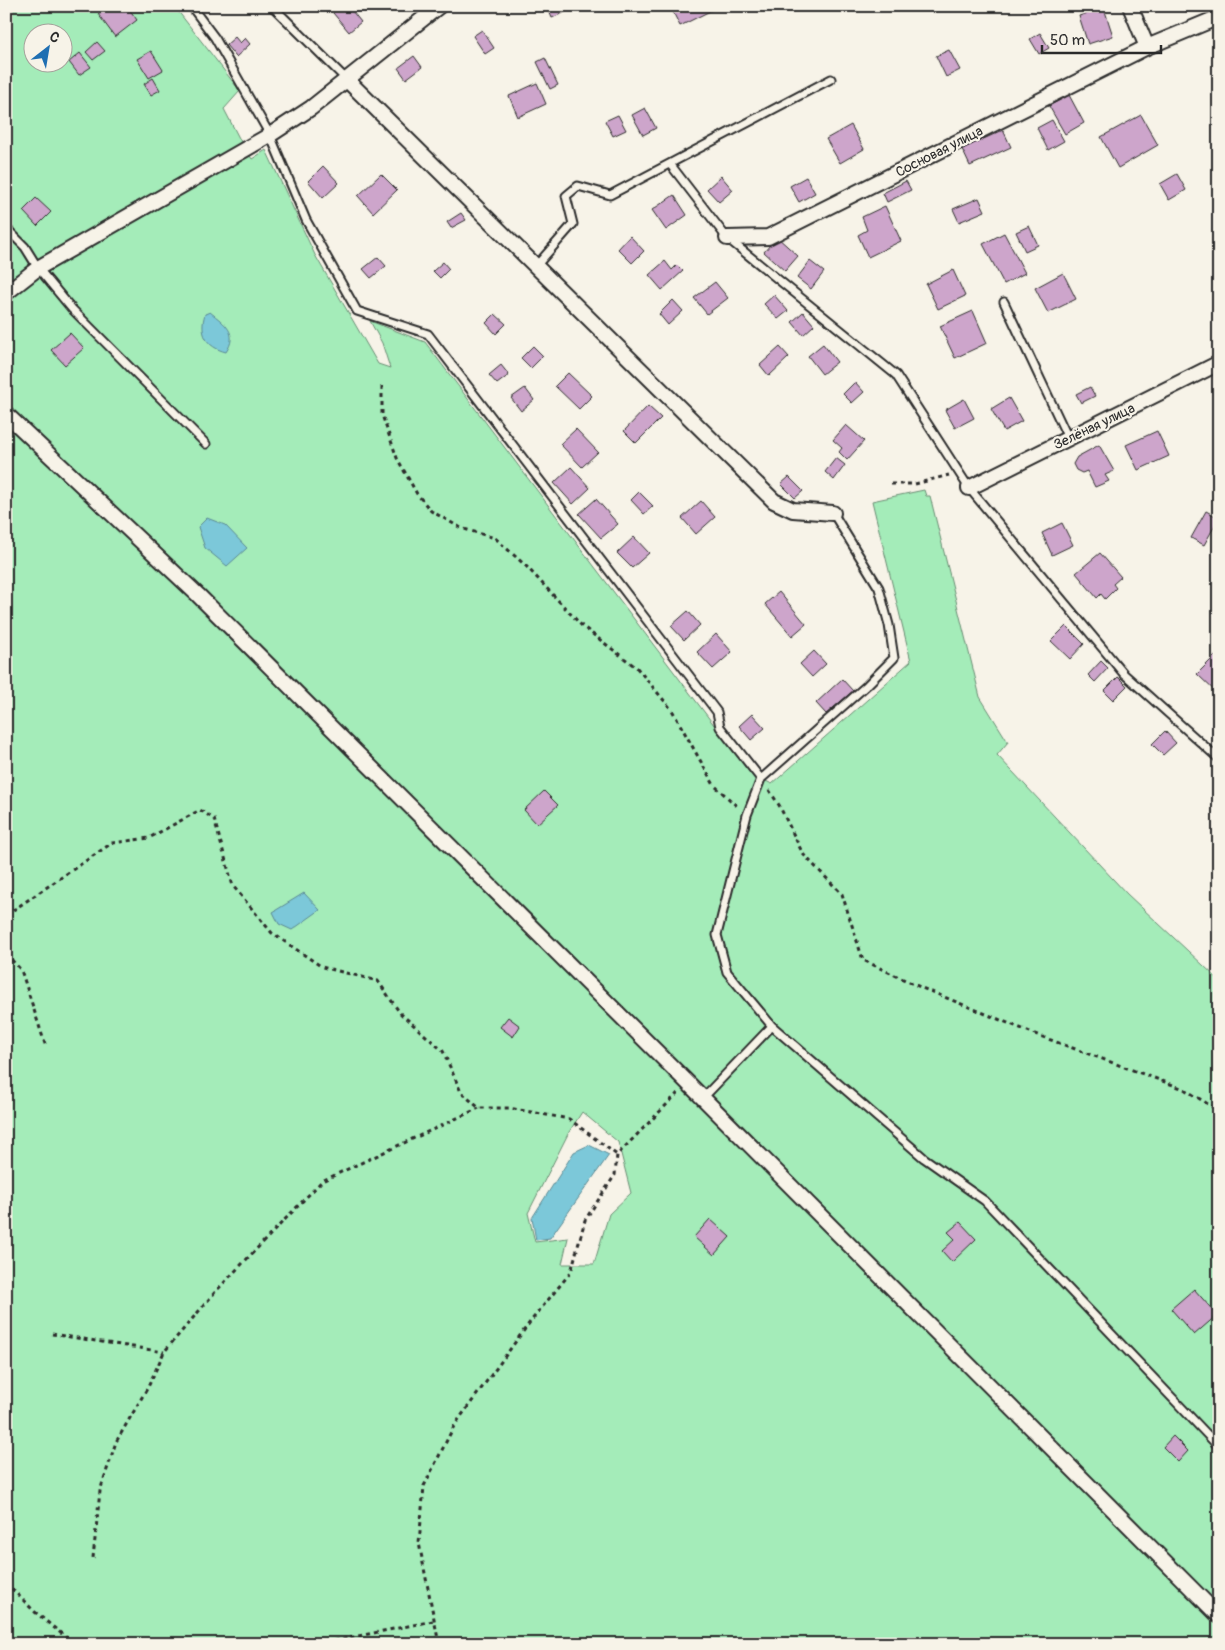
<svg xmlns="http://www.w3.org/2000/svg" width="1225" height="1650" font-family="Pangolin,sans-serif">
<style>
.green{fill:#a4ecb9;stroke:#688c72;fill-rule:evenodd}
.water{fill:#7bc8d9;stroke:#5b8993}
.building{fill:#cda5cb;stroke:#2b2b2b}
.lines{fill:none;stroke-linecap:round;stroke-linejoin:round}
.service-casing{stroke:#2b2b2b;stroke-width:11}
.minor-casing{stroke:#2b2b2b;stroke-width:18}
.path{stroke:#2b2b2b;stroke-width:3;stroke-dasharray:4 4;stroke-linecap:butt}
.service{stroke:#f7f3e8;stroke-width:7}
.minor{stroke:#f7f3e8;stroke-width:14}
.labels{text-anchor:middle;stroke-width:4.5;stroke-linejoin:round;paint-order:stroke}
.street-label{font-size:14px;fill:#2b2b2b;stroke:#f7f3e8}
</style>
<rect width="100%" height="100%" fill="#f7f3e8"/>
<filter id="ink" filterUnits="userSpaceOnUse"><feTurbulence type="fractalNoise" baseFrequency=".02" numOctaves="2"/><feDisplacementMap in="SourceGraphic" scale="10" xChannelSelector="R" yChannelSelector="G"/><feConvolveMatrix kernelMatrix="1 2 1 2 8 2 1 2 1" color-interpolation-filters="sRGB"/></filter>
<g filter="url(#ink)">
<path class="green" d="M6 6H174L240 91 224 109 241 142 252 159 266 150 315 255 378 364 390 368 382 343 370 321 425 342 751 774 772 784 911 661 872 501 924 490 926 496H930L980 697 1008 742 997 755 1127 894 1219 980V1644H6ZM32 32H62V62H32ZM582 1112 618 1142 631 1193 609 1214 594 1264H562L568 1238 535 1242 528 1213 569 1132Z"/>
<path class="water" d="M210 312C225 324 239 333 226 352 206 347 199 333 205 314Z
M207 518 225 525 247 548 227 566 205 548 198 527Z
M304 893 320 910 292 930 279 924 273 912Z
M589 1145 609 1155 550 1238 536 1240 532 1218 574 1152Z"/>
<path class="building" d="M108 6H127L137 20 115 37 98 14Z
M340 6H348L361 22 349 32 333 13Z
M547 6H571L572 9 552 18Z
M670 6H715L716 8 680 26Z
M1104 8 1113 36 1088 44 1079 16Z
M482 30 494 48 485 54 473 36Z
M1040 33 1049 48 1039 54 1030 39Z
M235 37 240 43 245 38 250 44 236 57 226 45Z
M97 42 105 51 93 60 86 52Z
M949 50 960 70 946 77 936 56Z
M151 51 163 70 149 78 137 59Z
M80 53 91 67 79 75 69 62Z
M414 56 422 67 406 79 398 68Z
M545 58 558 85 550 89 537 62Z
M153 78 160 90 151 95 144 84Z
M537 83 546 104 518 117 509 96Z
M1069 95 1084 123 1065 134 1049 106Z
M645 108 656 128 643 135 632 115Z
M618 115 626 130 613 136 605 121Z
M1141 115 1158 145 1118 168 1101 137Z
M1052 120 1064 141 1048 150 1037 128Z
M851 125 864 149 840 163 826 139Z
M1003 130 1011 147 970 166 962 149Z
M323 166 339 183 323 198 308 181Z
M381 174 397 190 373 213 358 196Z
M1177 174 1186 190 1169 200 1160 184Z
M721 176 733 190 719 202 707 189Z
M806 177 815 193 799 202 790 186Z
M906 181 911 190 887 202 883 193Z
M674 195 687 215 666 230 652 210Z
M36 198 51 212 37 226 23 211Z
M979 198 985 211 959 222 953 209Z
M885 206 901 241 868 257 858 235 867 230 862 217Z
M461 213 466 220 451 228 447 222Z
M1029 226 1038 245 1025 251 1016 232Z
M1004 233 1025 273 1004 284 983 244Z
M630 236 644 251 632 263 618 249Z
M777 237 798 256 785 271 764 252Z
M378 257 386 266 371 278 363 269Z
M665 261 672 270 677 265 683 271 662 290 649 275Z
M810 261 824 272 811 289 797 278Z
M443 262 449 269 440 278 433 271Z
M953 270 965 296 938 309 926 284Z
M1063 273 1076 299 1048 313 1035 288Z
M715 282 728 298 707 314 694 298Z
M774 295 788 311 778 319 764 304Z
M673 300 683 311 668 325 659 314Z
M973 311 987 343 955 358 940 326Z
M803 312 814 325 803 335 792 322Z
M495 314 506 324 496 334 486 323Z
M70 333 84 348 65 365 51 350Z
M823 344 837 362 822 374 808 356Z
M533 346 543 356 531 368 521 358Z
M780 347 789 357 769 376 760 365Z
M501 365 509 375 497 384 489 375Z
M568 373 592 396 579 409 555 386Z
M855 382 864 392 852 403 843 394Z
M1090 387 1095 396 1081 403 1076 394Z
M525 388 534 400 521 411 511 398Z
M1009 398 1022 421 1004 431 991 409Z
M964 399 974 418 955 428 945 410Z
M648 406 661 418 636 443 624 431Z
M846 425 864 441 847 460 839 452 842 448 833 440Z
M576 429 598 452 582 467 560 444Z
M1157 431 1169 456 1138 470 1126 445Z
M1099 445 1114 471 1105 475 1109 481 1095 487 1087 471 1082 473 1076 470 1073 464 1077 457Z
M836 458 845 465 834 480 825 472Z
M571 467 590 488 573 504 554 483Z
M789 477 803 491 795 498 781 484Z
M639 492 653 506 644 514 631 500Z
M596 499 618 524 601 538 579 514Z
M701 501 715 517 696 534 682 518Z
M1206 511 1219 518 1204 545 1191 538Z
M1062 523 1073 545 1052 555 1042 533Z
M634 537 649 553 632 568 617 553Z
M1100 553 1121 577 1113 584 1116 588 1105 599 1101 594 1097 598 1076 573Z
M779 592 806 624 792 636 765 604Z
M688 611 700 625 684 640 671 626Z
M1066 626 1084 644 1070 659 1051 641Z
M716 634 732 652 713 669 697 652Z
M814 651 826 664 812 677 800 664Z
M1217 654 1219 655V695L1197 674Z
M1101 661 1108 668 1095 682 1088 675Z
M1118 677 1127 686 1113 700 1104 691Z
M842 679 853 691 826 714 816 703Z
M752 714 765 728 751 740 739 726Z
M1165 731 1176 743 1163 755 1152 744Z
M544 791 558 805 537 824 524 810Z
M508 1017 520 1026 513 1037 500 1027Z
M710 1219 730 1237 714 1255 694 1237Z
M960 1222 976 1239 952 1262 942 1251 955 1239 948 1232Z
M1194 1289 1217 1315 1194 1335 1171 1309Z
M1173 1436 1188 1451 1178 1462 1163 1447Z"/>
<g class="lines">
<g class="service-casing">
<path id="service" d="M191 6 215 38 270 135 306 220 357 311 428 334 717 712 720 727 761 779
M272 6 346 79
M670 164 727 238 896 375 969 488 1124 674 1219 759
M6 228 25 247 38 268 72 309 206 444
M536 266 573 224 566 196 578 186 610 195 831 79
M1004 302 1068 438
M772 1026 924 1158 985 1201 1219 1447
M703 1098 772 1026 727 972 717 935 747 815 761 779 867 685 894 658 889 625 879 588 833 513"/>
</g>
<g class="minor-casing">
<path id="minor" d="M1130 6 1147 47 1219 17
M346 79 774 501 793 510 833 513
M727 238 768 237 1147 47
M6 293 38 268 270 135 311 108 439 6
M6 414 198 595 688 1083 1219 1616
M969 488 1219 363"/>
</g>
<path class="path" d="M382 386V415L397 458 417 494 431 511 461 528 495 538 526 566 582 626 637 668 672 710 714 785 739 808
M891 484H915L949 475
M769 790 779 805 803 854 842 894 863 960 922 988 1040 1036 1184 1089 1219 1111
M6 915 112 843 149 838 200 810 214 819 233 886 272 933 322 967 378 981 400 1013 443 1051 461 1092 479 1108H509L569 1119 617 1155
M6 954 21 970 46 1047
M52 1334 164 1352
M93 1558 100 1491 116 1442 148 1387 164 1352 216 1291 322 1181 479 1108
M6 1583 35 1612 74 1644
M319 1644 433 1621
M439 1644 419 1543 424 1486 454 1426 530 1322 571 1272 585 1220 615 1175 617 1155 679 1092"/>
<use href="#service" class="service"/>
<use href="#minor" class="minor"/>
</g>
</g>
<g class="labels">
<g class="street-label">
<text transform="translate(939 151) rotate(-27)" y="5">Сосновая улица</text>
<text transform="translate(1094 426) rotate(-26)" y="5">Зелёная улица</text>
</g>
</g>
<rect width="1225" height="1650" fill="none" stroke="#f7f3e8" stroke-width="25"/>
<rect x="12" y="12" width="1200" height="1625" fill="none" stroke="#2b2b2b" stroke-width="2" filter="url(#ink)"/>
<g transform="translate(48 48) rotate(31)"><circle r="24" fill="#f7f3e8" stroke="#a5a39c"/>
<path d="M0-4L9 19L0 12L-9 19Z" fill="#1f6fb2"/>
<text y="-8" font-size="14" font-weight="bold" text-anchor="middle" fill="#2b2b2b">С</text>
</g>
<path d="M1042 45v8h119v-8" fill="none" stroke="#2b2b2b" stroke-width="2.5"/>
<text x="1050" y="45" font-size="15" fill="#2b2b2b" stroke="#f7f3e8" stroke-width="4" paint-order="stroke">50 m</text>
</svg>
